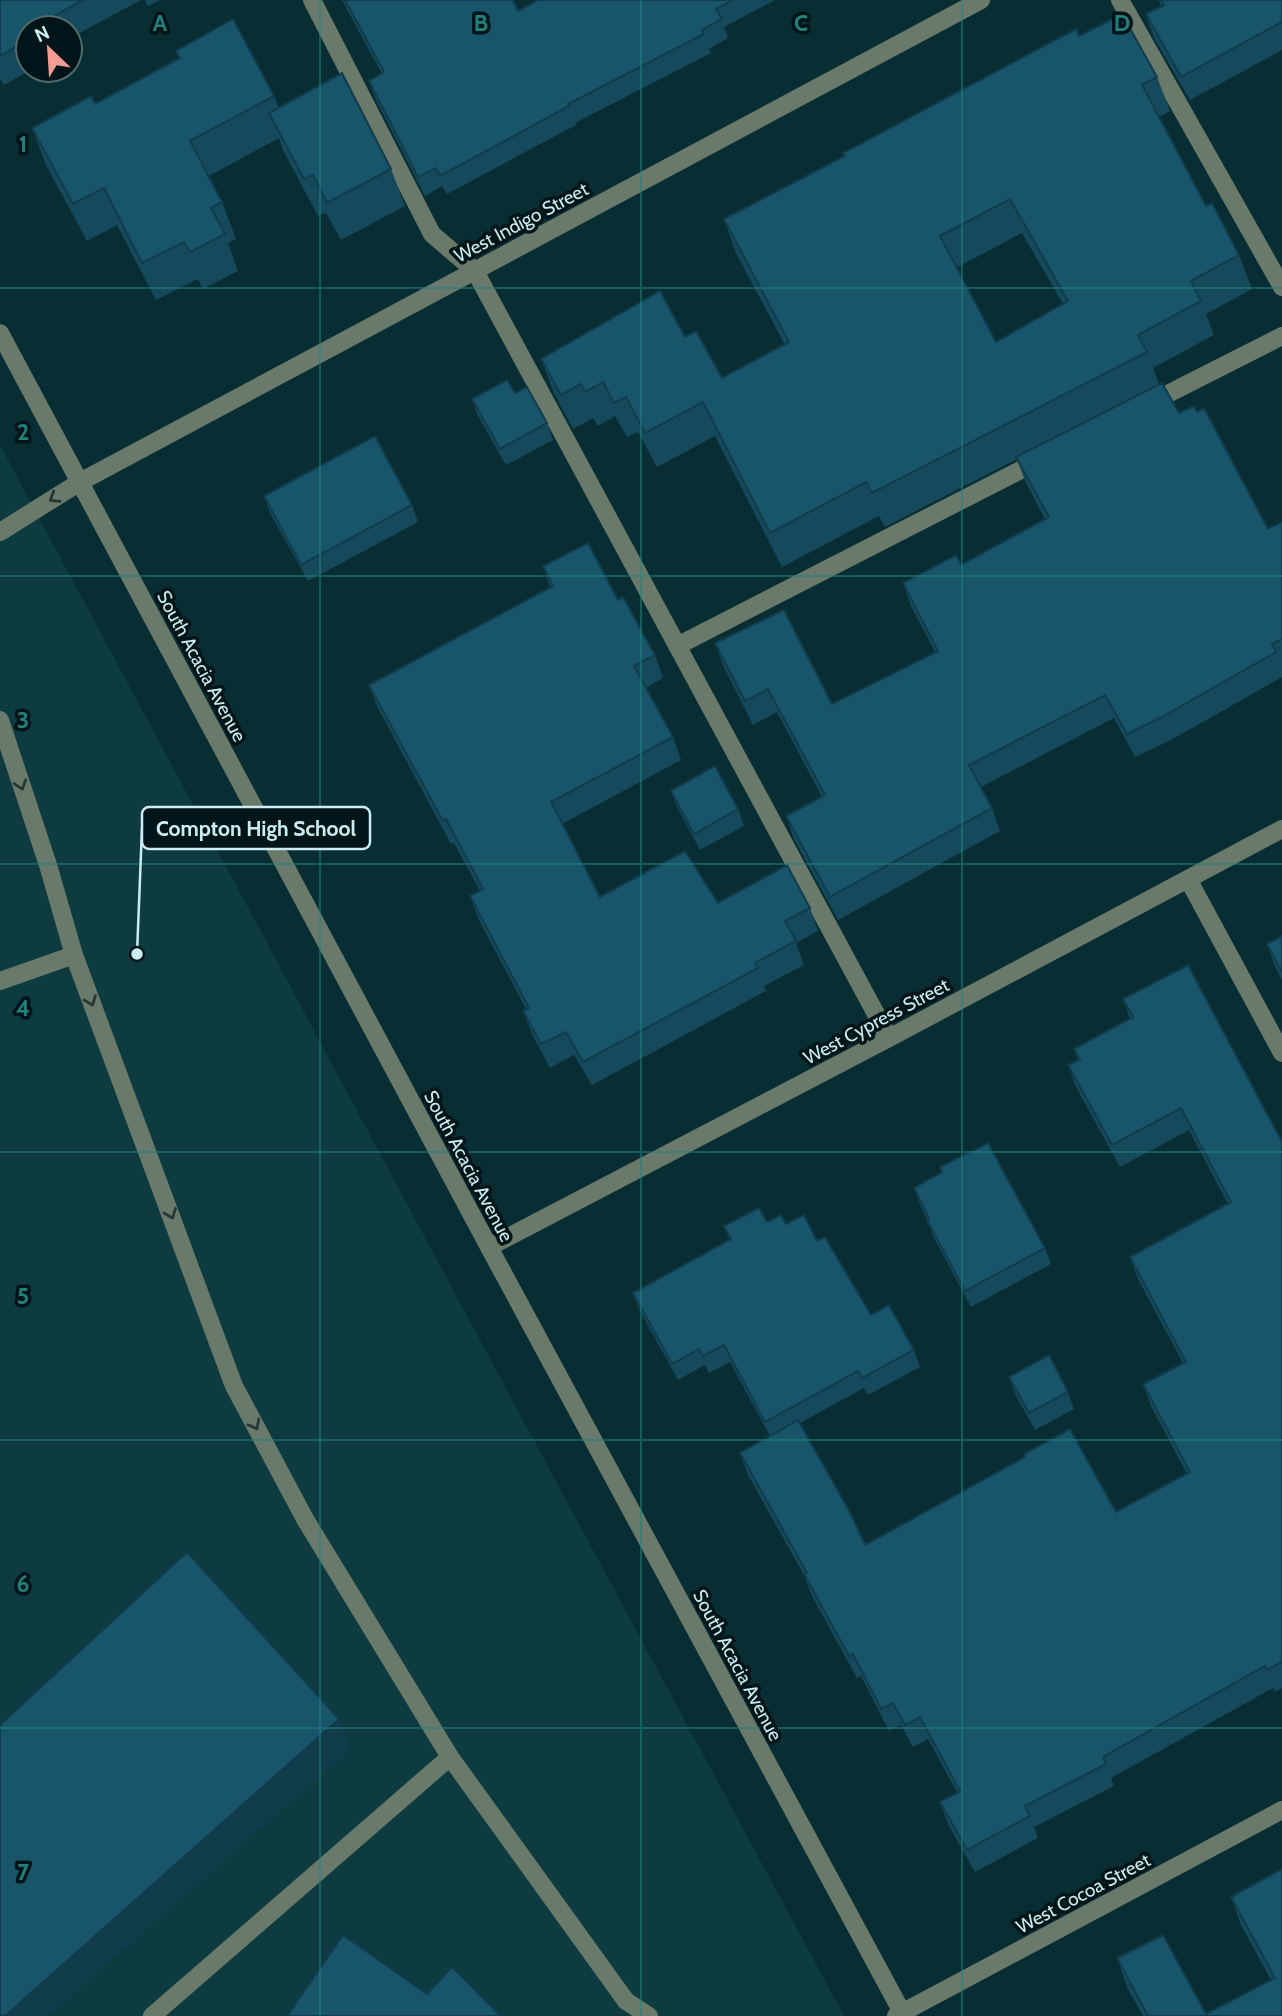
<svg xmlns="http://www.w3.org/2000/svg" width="1282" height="2016" font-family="Cabin,sans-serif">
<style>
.built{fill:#0d3b40}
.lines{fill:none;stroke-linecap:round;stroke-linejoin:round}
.minor{stroke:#6a7a6a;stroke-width:18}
.wall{fill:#15495c;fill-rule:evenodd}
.shaded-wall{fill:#113c4b}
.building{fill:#18556b;stroke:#113c4b;stroke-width:2;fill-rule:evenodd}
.oneway{stroke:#253835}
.grid{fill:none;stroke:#22827b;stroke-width:2;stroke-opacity:0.55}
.labels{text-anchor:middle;stroke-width:7;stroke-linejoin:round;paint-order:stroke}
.street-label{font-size:19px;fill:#cbecf0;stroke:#001519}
.grid-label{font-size:23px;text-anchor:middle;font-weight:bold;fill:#22827b;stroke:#001519;stroke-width:7;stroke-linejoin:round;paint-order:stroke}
.leader{fill:none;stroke:#cbecf0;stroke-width:2.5}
.callout-dot{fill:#cbecf0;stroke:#001519;stroke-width:2.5}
.callout{fill:#001519;stroke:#cbecf0;stroke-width:2.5}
.callout-label{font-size:21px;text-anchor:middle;font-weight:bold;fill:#cbecf0}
</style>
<rect width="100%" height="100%" fill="#082e33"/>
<path class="built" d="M0 445 495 1368 844 2016H0Z"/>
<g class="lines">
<path class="minor" d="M312 0 432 234 475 271 889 1038
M1120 0 1282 287
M0 333 489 1247 904 2016
M1148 404 1282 336
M0 532 80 482 981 0
M677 646 1042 459
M0 720 48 865 74 955 234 1386 305 1519 450 1757 626 2001 649 2016
M1188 879 1282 1053
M0 981 74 955
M489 1247 889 1038 1282 829
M152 2016 450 1757
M896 2016 1282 1810"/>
</g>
<path class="wall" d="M0 0H141L70 38V28H28V70H31L4 85 0 78Z
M145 0H160L148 6Z
M342 0H513L518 11 538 0H775L724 27 728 38 709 49 711 53 575 123 576 125 447 194 442 186 425 196 376 100 369 81 382 74Z
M1159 0H1282V50L1190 100 1154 38 1146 14 1161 7Z
M1079 36 1157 77 1170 111 1159 117 1206 206 1239 255 1252 289 1206 314 1214 335 1153 368 1159 384 1179 413 1197 412 1268 529 1282 522V677L1171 740 1135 757 1114 718 981 787 992 808 1000 831 838 920 794 839 786 816 822 797 777 712 753 725 724 667 715 643 832 704 935 652 911 606 903 583 961 565 1045 519 1025 481 1017 459 885 527 879 516 782 567 715 436 657 467 638 432 627 437 615 416 598 426 593 418 573 429 554 393 541 359 685 337 722 378 785 345 736 253 724 219 844 156 843 153ZM1022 233 1063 304 996 342 956 268Z
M176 51 274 96 279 108 391 169 405 206 341 240 326 213 318 216 283 150 279 138 209 176 222 202 236 239 228 243 238 271 203 289 198 279 156 300 117 225 87 241 46 165 32 128 95 104 179 59Z
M515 393 547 423 553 440 506 465 478 416 472 399Z
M264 496 412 505 418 522 308 581 270 513Z
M543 566 618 600 655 655 663 678 646 688 673 737 681 760 562 824 600 897 810 908 818 931 796 943 804 965 764 986 766 991 592 1085 574 1055 550 1068 532 1034 523 1011 526 1009 479 920 470 896 480 891 454 843 451 844 378 708 369 685 550 587Z
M671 791 738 809 744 826 700 850 677 807Z
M1282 936V980L1275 966 1267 944Z
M1123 999 1282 1142V1688L1275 1692 1273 1688 1111 1778 1114 1786 1034 1827 1038 1838 975 1872 948 1824 940 1802 957 1792 928 1739 913 1747 901 1725 889 1731 861 1676 857 1678 812 1596 804 1575 748 1475 740 1453 770 1436 730 1362 709 1373 705 1365 678 1380 639 1309 633 1293 730 1240 724 1226 767 1222 786 1224 817 1241 871 1315 914 1350 920 1367 868 1395 864 1388 800 1423 865 1545 1116 1512 1187 1474 1151 1406 1143 1384 1183 1363 1138 1279 1130 1257 1228 1204 1189 1130 1120 1167 1076 1087 1068 1065 1078 1060 1074 1049 1130 1019Z
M914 1188 1045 1248 1051 1264 971 1307 933 1236 927 1219 920 1205Z
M1009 1377 1068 1392 1074 1409 1035 1430 1015 1394Z
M1282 1869V2016H1143L1127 1987 1117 1958 1206 2014 1271 1980 1241 1925 1231 1897Z"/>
<path class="shaded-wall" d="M339 1719 350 1749 48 2016H5Z"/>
<path class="building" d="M0 0H83L47 20 51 28H28V40L0 56Z
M345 0H513L518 11 538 0H733L716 9 722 19 702 30 704 34 568 104 569 106 440 176 436 168 418 177 369 81 384 72Z
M1161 0H1282V22L1181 77 1146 14 1164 5Z
M1122 14 1157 77 1142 85 1206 206 1212 203 1239 255 1191 281 1201 301 1138 335 1147 352 872 493 866 482 770 533 703 402 645 433 626 397 614 403 603 382 585 392 581 384 561 395 541 359 660 291 685 337 696 331 722 378 789 342 724 219 845 156 843 153 1076 29 1079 36ZM1010 199 1068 301 996 342 940 236Z
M233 19 274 96 190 141 222 202 211 208 225 234 190 252 184 242 142 263 104 188 73 204 32 128 91 96 95 104 180 58 176 51Z
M342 73 391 169 327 203 313 175 304 179 269 113Z
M507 380 515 393 527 387 547 423 500 449 472 399Z
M1162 383 1179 413 1194 406 1197 412 1204 408 1268 529 1282 522V639L1272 644 1276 652 1162 717 1127 734 1105 695 969 765 992 808 830 897 786 816 825 795 768 689 745 701 715 643 784 610 832 704 938 651 903 583 956 555 961 565 1049 517 1016 457Z
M375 436 412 505 301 565 264 496Z
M588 543 618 600 623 597 655 655 634 666 673 737 551 802 600 897 685 851 718 903 787 865 810 908 785 921 796 941 755 963 758 968 583 1062 566 1032 541 1044 523 1011 529 1008 470 896 483 889 446 819 443 821 369 685 553 586 543 566Z
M715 766 738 809 694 834 671 791Z
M1282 936V972L1267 944Z
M1188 965 1282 1142V1662L1267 1670 1265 1666 1103 1757 1106 1764 1025 1806 1030 1816 967 1850 940 1802 960 1791 920 1717 905 1725 893 1703 881 1709 853 1654 849 1656 804 1574 807 1573 740 1453 798 1420 851 1514 865 1545 1025 1457 1024 1454 1070 1429 1116 1512 1190 1472 1143 1384 1186 1362 1130 1257 1231 1202 1181 1108 1112 1145 1068 1065 1080 1060 1074 1049 1133 1017 1123 999Z
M988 1143 1045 1248 965 1291 927 1220 929 1218 914 1188 942 1172 940 1167Z
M759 1208 767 1222 781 1215 786 1224 804 1215 817 1241 825 1237 871 1315 889 1305 914 1350 862 1378 858 1371 765 1422 724 1345 703 1356 699 1349 672 1364 633 1293 731 1239 724 1226Z
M1049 1355 1068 1392 1029 1413 1009 1377Z
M187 1552 339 1719 5 2016H0V1725Z
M1282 1869V2016H1148L1117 1958 1163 1935 1206 2014 1275 1978 1231 1897Z
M343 1935 427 1994 452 1967 501 2016H287Z"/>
<defs><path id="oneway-chevron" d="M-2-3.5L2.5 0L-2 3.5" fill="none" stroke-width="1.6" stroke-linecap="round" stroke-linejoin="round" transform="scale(1.75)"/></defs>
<g class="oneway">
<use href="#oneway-chevron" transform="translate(54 498) rotate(148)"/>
<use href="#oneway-chevron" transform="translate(21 785) rotate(72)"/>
<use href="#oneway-chevron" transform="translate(91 1001) rotate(69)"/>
<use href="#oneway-chevron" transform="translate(171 1214) rotate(69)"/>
<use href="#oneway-chevron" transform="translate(255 1425) rotate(62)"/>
</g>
<path class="grid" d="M320 0V2016M641 0V2016M962 0V2016M0 288H1282M0 576H1282M0 864H1282M0 1152H1282M0 1440H1282M0 1728H1282"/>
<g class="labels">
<g class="street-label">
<text transform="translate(521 222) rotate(-28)" y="7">West Indigo Street</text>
<text transform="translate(202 666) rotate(62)" y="7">South Acacia Avenue</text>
<text transform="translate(876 1021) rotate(-28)" y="7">West Cypress Street</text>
<text transform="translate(469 1166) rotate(62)" y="7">South Acacia Avenue</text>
<text transform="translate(738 1665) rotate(62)" y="7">South Acacia Avenue</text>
<text transform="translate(1083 1893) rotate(-28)" y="7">West Cocoa Street</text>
</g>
</g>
<g class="grid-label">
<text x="160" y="31">A</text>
<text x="481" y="31">B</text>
<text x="801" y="31">C</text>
<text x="1122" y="31">D</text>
<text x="23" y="152">1</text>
<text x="23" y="440">2</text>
<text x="23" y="728">3</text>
<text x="23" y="1016">4</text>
<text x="23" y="1304">5</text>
<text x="23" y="1592">6</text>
<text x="23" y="1880">7</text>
</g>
<path class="leader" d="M137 954L142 828"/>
<circle class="callout-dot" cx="137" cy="954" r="7"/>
<rect class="callout" x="142" y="807" width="228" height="42" rx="7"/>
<g class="callout-label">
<text x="256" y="836">Compton High School</text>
</g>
<g transform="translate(49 49) rotate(335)"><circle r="33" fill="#001519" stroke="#516b6f" stroke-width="2"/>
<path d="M0-5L12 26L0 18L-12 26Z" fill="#f59c93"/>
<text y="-10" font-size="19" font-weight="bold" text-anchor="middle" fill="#cbecf0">N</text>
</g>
</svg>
